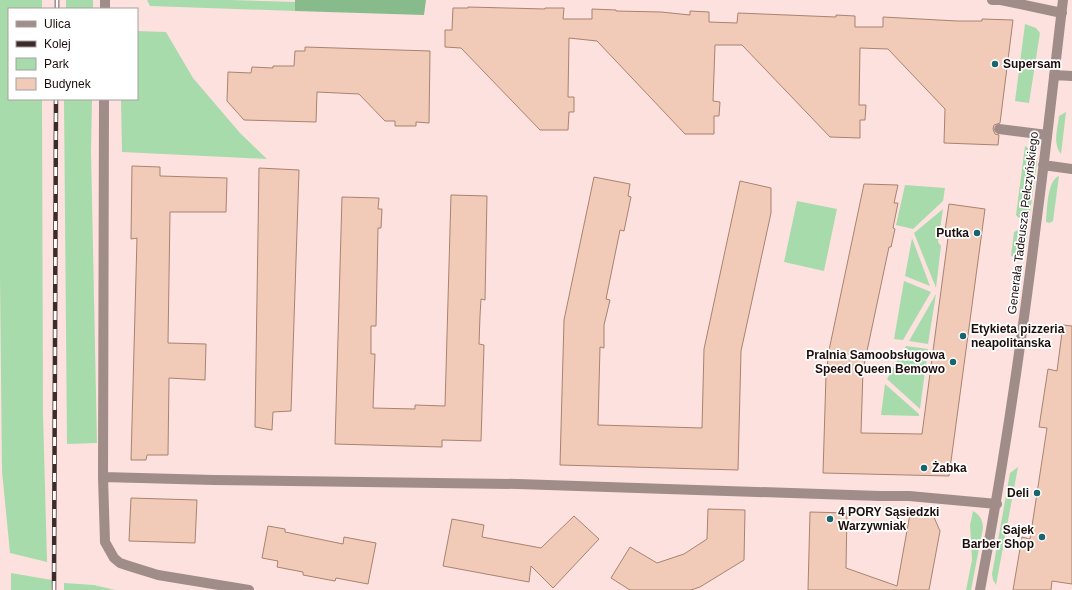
<svg xmlns="http://www.w3.org/2000/svg" width="1072" height="590" font-family="Helvetica,sans-serif">
<style>
.green{fill:#a8dbab}
.forest{fill:#88bb8c}
.building{fill:#f2cab8;stroke:#a78371}
.lines{fill:none;stroke-linecap:round;stroke-linejoin:round}
.minor{stroke:#a08d8a;stroke-width:10}
.rail-casing{stroke:#3b2b29;stroke-width:4.5}
.rail{stroke:#fff;stroke-width:3;stroke-dasharray:9;stroke-linecap:butt}
.poi-dot{fill:#18656e;stroke:#fff;stroke-width:1.5}
.labels{text-anchor:middle;stroke-width:3.5;stroke-linejoin:round;paint-order:stroke}
.poi-label{font-size:12px;font-weight:bold;fill:#1d0e0c;stroke:#fff;text-anchor:start}
.street-label{font-size:12px;fill:#1d0e0c;stroke:#fff}
</style>
<rect width="100%" height="100%" fill="#fde1de"/>
<path class="green" d="M0 0H42V9H9V99H42L43 414 47 562 10 553 2 471 0 277Z
M66 0H93V9H66Z
M147 0H231L295 2V11L150 6Z
M1025 24 1036 28 1040 33 1029 103 1015 101Z
M137 31 166 32 193 78 240 133 267 159 122 152 121 99H137Z
M64 99H92L91 151 97 443 67 444Z
M1066 112 1061 154C1052 143 1058 128 1059 116Z
M1025 146 1034 152 1037 162 1029 220 1019 218 1016 215Z
M1059 176 1053 221 1050 223 1046 222C1047 211 1047 180 1059 176Z
M905 185 945 188 943 201 913 229 896 225Z
M797 201 837 209 824 271 784 262Z
M943 209 938 242 941 246 936 288 914 233Z
M1018 230 1028 231 1023 258 1011 256 1014 232Z
M912 238 930 286 905 276Z
M904 281 931 292 903 340 894 339Z
M936 294 928 344 909 341Z
M906 346 928 349 920 409 887 379Z
M885 384 919 414V416L881 415Z
M1018 467 996 585 993 580 992 574 1010 473Z
M973 511C980 515 983 520 983 528L971 590H966L972 560 970 525Z
M11 573 52 580 51 590H11Z
M64 583 94 585 115 590H64Z"/>
<path class="forest" d="M295 0H426L424 15 295 11Z"/>
<path class="building" d="M468 7 545 9V8H564L563 19H592V9L616 10V11L661 12 690 15V11L709 12V22L737 23 738 13 811 16 836 17V15L855 16V27H883V17L957 21H982V19L1013 20 1000 123 994 125 993 129 995 134 999 135 998 145 944 143 945 109 888 49 860 48 859 105H866L865 120H860V138L830 137 742 45H715L713 101 720 102 719 116H714V134H685L597 41 569 38 568 97H574V112H569L568 130H540L461 48 445 47V30H452L453 8H468Z
M305 47 430 51 429 123 416 122V126H395V121H385L359 94 317 92 316 122 244 120 227 101 228 72 251 73 252 67 273 68V66H294L295 51H305Z
M132 166 160 167V176L227 178 226 212H170L168 343 206 344 205 380 169 378 168 455H147L146 460H131L137 238 131 239Z
M259 168 299 170 291 411 273 412 272 430 255 427Z
M594 177 630 184 628 196 631 197 624 231 620 230 606 299 610 300 604 325V348L600 347 598 425 702 428 704 349 740 181 771 188V213L741 351 738 470 560 465 564 320Z
M864 184 898 185 894 203H898L893 228 895 229 891 247H889L863 370 861 433 922 434 948 238 944 237 949 204 985 209 949 476 823 473 826 375H827L828 355Z
M451 195 487 196 485 300 481 299 480 316 479 344 484 345 481 441 442 440V447L335 444 342 197 379 198 378 209H382L381 228H378L376 326H371V354H375L373 408 415 409V405L445 406Z
M1063 325 1072 326V584L1052 581 1051 590H1013L1022 537 1030 539 1047 428 1039 427 1048 369 1057 371Z
M131 498 197 500 195 543 129 541Z
M708 509 745 510 744 560 700 587 691 590H630L611 578 630 547 657 563 684 554 707 539Z
M810 512 847 513 846 568 897 586 910 514 933 515 940 531 929 590H808Z
M574 516 599 539 553 588 531 566 529 582 443 566 452 519 484 525 482 537 541 548Z
M268 526 285 529V532L343 544 344 537 376 543 368 584 336 578 335 581 303 575V572L277 567 278 561 262 558Z"/>
<g class="lines">
<path class="minor" d="M992 0H1001L1062 13
M105 9V0
M1054 75 1072 76
M104 99 103 477 105 542 114 558 120 563 129 566 158 575 249 590
M999 129 1047 135
M1043 165 1072 169
M103 477 214 480 518 484 880 496H909L997 504
M980 590C1003 469 1021 347 1036 225 1046 150 1054 75 1063 0"/>
<g class="rail-casing">
<path id="rail" d="M57 9V0
M54 590 56 99"/>
</g>
<use href="#rail" class="rail"/>
</g>
<g class="poi-dot">
<circle cx="995" cy="64" r="4"/>
<circle cx="977" cy="233" r="4"/>
<circle cx="963" cy="336" r="4"/>
<circle cx="953" cy="362" r="4"/>
<circle cx="924" cy="468" r="4"/>
<circle cx="1037" cy="493" r="4"/>
<circle cx="830" cy="519" r="4"/>
<circle cx="1042" cy="537" r="4"/>
</g>
<g class="labels">
<g class="poi-label">
<text x="1003" y="68">Supersam</text>
<text x="969" y="237" text-anchor="end">Putka</text>
<text x="971" y="333">Etykieta pizzeria<tspan x="971" dy="14">neapolitanska</tspan></text>
<text x="945" y="359" text-anchor="end">Pralnia Samoobsługowa<tspan x="945" dy="14">Speed Queen Bemowo</tspan></text>
<text x="932" y="472">Żabka</text>
<text x="1029" y="497" text-anchor="end">Deli</text>
<text x="838" y="516">4 PORY Sąsiedzki<tspan x="838" dy="14">Warzywniak</tspan></text>
<text x="1034" y="534" text-anchor="end">Sajek<tspan x="1034" dy="14">Barber Shop</tspan></text>
</g>
<g class="street-label">
<text transform="translate(1023 223) rotate(-83)" y="4">Generała Tadeusza Pełczyńskiego</text>
</g>
</g>
<rect x="8" y="8" width="130" height="92" fill="#ffffff" stroke="#a59f9e"/>
<rect x="16" y="21" width="20" height="6" fill="#a08d8a" stroke="#a59f9e"/>
<text x="44" y="28" font-size="12" fill="#1d0e0c">Ulica</text>
<rect x="16" y="41" width="20" height="6" fill="#3b2b29" stroke="#a59f9e"/>
<text x="44" y="48" font-size="12" fill="#1d0e0c">Kolej</text>
<rect x="16" y="58" width="20" height="12" fill="#a8dbab" stroke="#a59f9e"/>
<text x="44" y="68" font-size="12" fill="#1d0e0c">Park</text>
<rect x="16" y="78" width="20" height="12" fill="#f2cab8" stroke="#a59f9e"/>
<text x="44" y="88" font-size="12" fill="#1d0e0c">Budynek</text>
</svg>
